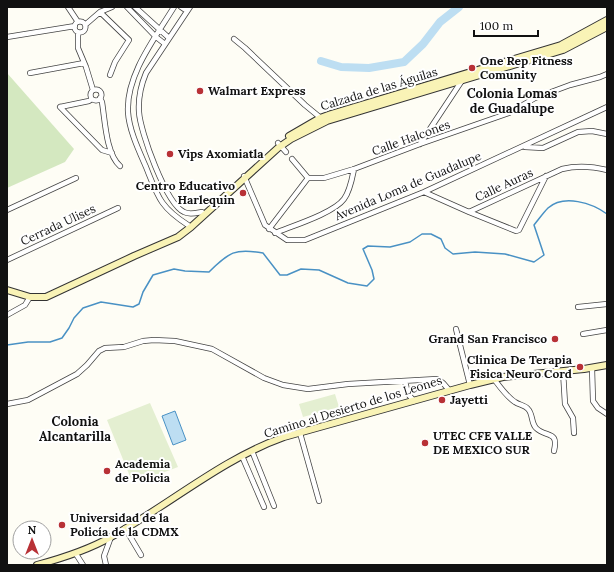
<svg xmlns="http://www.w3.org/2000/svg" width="614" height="572" font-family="Lora,serif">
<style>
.green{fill:#d4e8c0}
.pitch{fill:#e4efd1}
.water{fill:#bddef2;stroke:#4991c4}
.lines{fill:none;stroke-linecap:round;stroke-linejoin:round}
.stream{stroke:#4991c4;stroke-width:1.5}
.river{stroke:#bddef2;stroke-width:8}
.street-casing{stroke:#444;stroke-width:6}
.secondary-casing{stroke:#333;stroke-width:8}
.street{stroke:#fff;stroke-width:4.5}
.secondary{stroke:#f9f3b6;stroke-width:6}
.poi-dot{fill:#b83136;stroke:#fff;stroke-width:1.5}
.labels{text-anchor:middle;stroke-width:4;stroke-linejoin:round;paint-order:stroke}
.poi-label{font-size:12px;font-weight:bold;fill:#111;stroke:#fff;text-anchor:start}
.street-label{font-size:12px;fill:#111;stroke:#fff}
.neighbourhood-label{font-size:13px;font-weight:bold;fill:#111;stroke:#fff}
</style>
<rect width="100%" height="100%" fill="#fefdf5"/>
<path class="green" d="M7 73 74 149 65 162 7 188Z"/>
<path class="pitch" d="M335 394 339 407 303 417 299 404Z
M150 403 178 467 133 484 107 420Z"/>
<path class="water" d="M175 411 186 440 173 445 162 416Z"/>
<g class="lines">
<path class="stream" d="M7 345 28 342H50L62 338 69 328 74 318 83 308 101 302 133 307 139 304 143 292 153 275 174 269 185 271 209 272C229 252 235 248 263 253L280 275H287L301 269 319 270 348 283 367 286 374 279 372 270 363 249 368 246 390 247 410 242 422 234H431L441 239 445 248 453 254 475 252 505 254 534 262 544 255 534 225C539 219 543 213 548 208 564 194 592 203 607 214"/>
<path class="river" d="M321 61 341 67 369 68 404 62 423 44 440 22 459 7"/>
<g class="street-casing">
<path id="street" d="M68 7 78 22
M127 7 156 37 165 44
M135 7 169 38
M174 7C155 38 126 75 128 112 129 130 139 151 146 167 158 197 160 207 188 225
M181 7 187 11
M190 7 146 73C141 85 138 98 139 112 140 131 166 204 184 212 189 215 196 213 202 212
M100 12 129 40 115 62 110 75
M74.5 27a5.5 5.5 0 1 1 11 0a5.5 5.5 0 1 1-11 0Z
M85 25 100 12 112 7
M78 32V48L86 67 93 90
M7 37 75 26
M234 39 245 48 305 105 322 119
M30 73 84 63
M90.5 95a5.5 5.5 0 1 1 11 0a5.5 5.5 0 1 1-11 0Z
M100 98 102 102C105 120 106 154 120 166
M60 107 102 150 112 153
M60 107 89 101 92 99
M278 143 286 152
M420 144 463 79
M525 147 543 148 578 132 592 131 607 134
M292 159 308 178H324L354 169 420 144 509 113 535 98 570 85 600 77 607 74
M244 176 265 225 287 240H305L424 192 607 107
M424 192 469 212 516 231 519 230 546 176
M7 210 76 178
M469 212 562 169C578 165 591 166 607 170
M269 229 308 178
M275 233C292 226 334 213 344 199 350 191 352 179 354 169
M7 260 118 208
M578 307 607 304
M7 315 25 305 30 297
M456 329 470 385
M583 334 607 330
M592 368 593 401 598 408 607 414
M563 371 565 404 573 418 574 433
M494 379C500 387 507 397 515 402 519 405 525 405 528 409 533 414 531 423 536 428 546 438 559 430 554 451
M405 381 408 394 414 401
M7 404 28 400 77 374 87 365 99 351 105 348 124 347 143 341 154 340 175 341 212 349 264 378 283 385 308 389 348 384 437 379 443 383 449 390
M300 433 319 501
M252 451 274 506
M242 456 264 507
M125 528 141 555
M76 554 83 565
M106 565 104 556 111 537"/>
</g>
<g class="secondary-casing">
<path id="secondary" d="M289 136 320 118 331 114 561 45 607 20
M7 290 30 297H46L134 256 178 237 191 227 278 148 291 139 327 121 563 50 607 27
M37 565C63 558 88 550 111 537 169 505 222 459 284 437L470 385 503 377 584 369 607 365"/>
</g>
<use href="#street" class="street"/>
<use href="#secondary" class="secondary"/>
</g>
<g class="poi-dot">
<circle cx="472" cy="68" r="4"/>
<circle cx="200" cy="91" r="4"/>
<circle cx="170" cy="154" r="4"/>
<circle cx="243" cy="193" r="4"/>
<circle cx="555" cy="339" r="4"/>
<circle cx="580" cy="367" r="4"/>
<circle cx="442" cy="400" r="4"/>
<circle cx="425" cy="443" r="4"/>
<circle cx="107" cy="471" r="4"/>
<circle cx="62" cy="525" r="4"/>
</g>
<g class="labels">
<g class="poi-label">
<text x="480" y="65">One Rep Fitness<tspan x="480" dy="14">Comunity</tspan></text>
<text x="208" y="95">Walmart Express</text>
<text x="178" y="158">Vips Axomiatla</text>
<text x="235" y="190" text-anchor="end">Centro Educativo<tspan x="235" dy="14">Harlequin</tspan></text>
<text x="547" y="343" text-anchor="end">Grand San Francisco</text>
<text x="572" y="364" text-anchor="end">Clinica De Terapia<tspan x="572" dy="14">Fisica Neuro Cord</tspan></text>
<text x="450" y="404">Jayetti</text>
<text x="433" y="440">UTEC CFE VALLE<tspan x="433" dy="14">DE MEXICO SUR</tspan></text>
<text x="115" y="468">Academia<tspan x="115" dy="14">de Policia</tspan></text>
<text x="70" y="522">Universidad de la<tspan x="70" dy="14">Policía de la CDMX</tspan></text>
</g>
<g class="street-label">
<text transform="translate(379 89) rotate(-17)" y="4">Calzada de las Águilas</text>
<text transform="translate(411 138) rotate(-20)" y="4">Calle Halcones</text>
<text transform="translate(504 185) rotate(-25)" y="4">Calle Auras</text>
<text transform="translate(408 186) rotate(-23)" y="4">Avenida Loma de Guadalupe</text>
<text transform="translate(58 225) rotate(-25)" y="4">Cerrada Ulises</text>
<text transform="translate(353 407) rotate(-17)" y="4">Camino al Desierto de los Leones</text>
</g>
<g class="neighbourhood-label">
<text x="512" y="98">Colonia Lomas<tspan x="512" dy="15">de Guadalupe</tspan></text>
<text x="75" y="426">Colonia<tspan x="75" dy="15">Alcantarilla</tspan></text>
</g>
</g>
<rect width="614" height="572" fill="none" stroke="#111111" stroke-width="16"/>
<g transform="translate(32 540)"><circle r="19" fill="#ffffff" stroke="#a0a0a0"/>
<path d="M0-3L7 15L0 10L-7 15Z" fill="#b83136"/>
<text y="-6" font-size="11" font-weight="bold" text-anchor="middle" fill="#111111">N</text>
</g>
<path d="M474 30v6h64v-6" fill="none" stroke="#111111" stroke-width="2"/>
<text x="480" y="30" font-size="12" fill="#111111" stroke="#ffffff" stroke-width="3" paint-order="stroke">100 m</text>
</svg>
